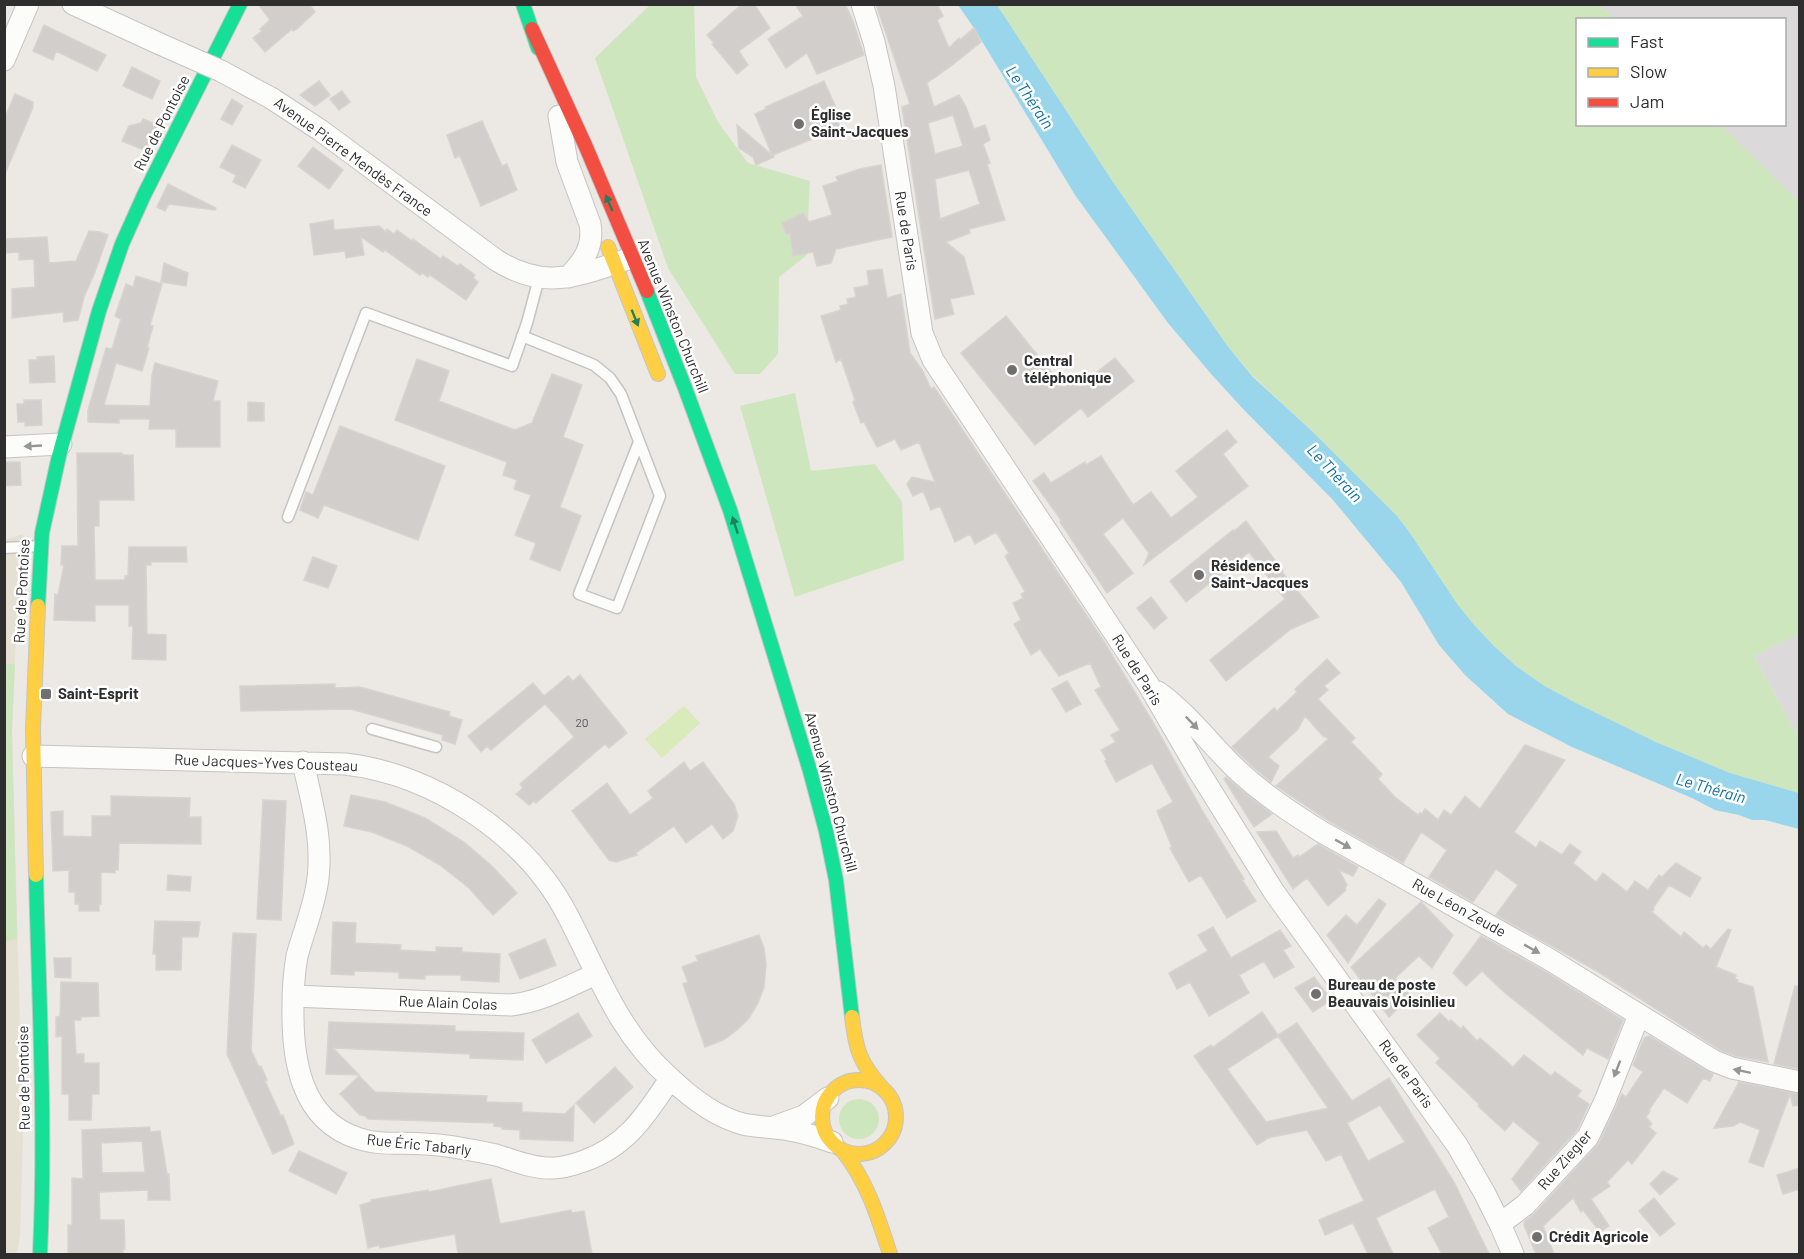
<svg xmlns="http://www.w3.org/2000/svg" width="1804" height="1259" font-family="Barlow,sans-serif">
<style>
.industrial{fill:#dcd9db}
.education{fill:#e6e0d3}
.green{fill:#cee6be}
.pitch{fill:#d9eabb}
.water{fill:#99d6ec}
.building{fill:#d1cecb;stroke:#d7d4d0;stroke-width:1.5;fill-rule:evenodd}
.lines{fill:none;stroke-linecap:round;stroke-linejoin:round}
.lane-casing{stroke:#c5c4c5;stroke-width:13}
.street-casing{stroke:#c5c4c5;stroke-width:23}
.fast-casing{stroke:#c5c4c5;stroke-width:16}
.slow-casing{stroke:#c5c4c5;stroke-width:16}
.jam-casing{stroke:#c5c4c5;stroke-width:16}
.lane{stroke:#fcfcfb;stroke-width:10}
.street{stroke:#fcfcfb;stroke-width:21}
.fast{stroke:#16e098;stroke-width:14}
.slow{stroke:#ffcf43;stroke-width:14}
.jam{stroke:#f24e42;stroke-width:14}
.street-bridge-casing{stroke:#c5c4c5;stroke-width:23;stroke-linecap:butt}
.street-bridge{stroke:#fcfcfb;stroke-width:21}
.oneway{fill:#237e5e}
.oneway2{fill:#959594}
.poi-dot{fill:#706f6e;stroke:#fff;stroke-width:2}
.labels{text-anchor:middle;stroke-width:5;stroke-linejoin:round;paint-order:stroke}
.number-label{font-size:12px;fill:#585857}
.poi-label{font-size:15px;font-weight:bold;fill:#2e2e2e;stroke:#fff;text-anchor:start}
.street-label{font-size:15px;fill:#2e2e2e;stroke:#fff}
.water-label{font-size:16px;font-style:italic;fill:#0d6fa3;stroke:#fff}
</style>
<rect width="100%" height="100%" fill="#ece8e4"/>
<path class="industrial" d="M1599 5H1799V202L1721 125 1784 124V20L1615 19Z
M1799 634V736L1796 733 1754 656Z"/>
<path class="education" d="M23 534 16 636 12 731 23 1137 20 1235 17 1254H5L4 540Z"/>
<path class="green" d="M650 5H694L696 77 718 122 748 163 810 181 806 256 779 277 778 354 760 374H735L668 268 595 58Z
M997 5H1599L1615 19 1578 20V124L1721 125 1799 202V634L1754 656 1796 733 1799 736V793L1730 773 1656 742 1578 704 1543 685 1516 666 1494 646 1475 626 1458 605 1410 533 1397 516 1314 433 1253 376 1229 348 1115 185Z
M795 393 811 471 875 464 902 502 904 560 795 597 740 406Z
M5 664H15L12 731 17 938 5 942Z
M839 1119a20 20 0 1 1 40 0a20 20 0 1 1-40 0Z"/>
<path class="pitch" d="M684 706 700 723 662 758 645 739Z"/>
<path class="water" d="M958 5H997L1115 185 1229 348 1253 377 1314 433 1397 516 1410 533 1458 605 1475 626 1494 646 1516 666 1543 685 1578 704 1656 742 1730 773 1799 793V829L1765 820H1752L1739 815 1715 810 1692 798 1572 747 1508 714 1465 675 1439 645 1401 582 1333 500 1245 411 1212 375 1168 323 1075 195 974 28Z"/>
<path class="building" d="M258 4H309L315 12 297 29 293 31 292 29 265 52 253 38 262 31 260 29 270 20Z
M742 4H754L770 28 739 51 748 65 737 74 712 44 714 43 707 35Z
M795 4H845L853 21 864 55 817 74 807 53 786 68 768 39 803 16Z
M876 4H937L943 16 937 20 949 48 959 38 960 40 974 28 981 42 951 66 927 83 934 107 959 95 966 107 974 129 985 125 990 140 983 144 990 163 987 164 1005 220 969 229 970 233 946 242 964 257 974 294 950 299 954 314 935 319 902 107 910 104ZM953 115 963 146 935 154 928 123ZM969 170 980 204 940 219 935 179Z
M44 25 106 55 97 71 56 51 53 60 33 51Z
M132 67 160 81 152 99 123 86Z
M319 81 330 95 315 106 300 95Z
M824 81 838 112 835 114 840 126H839V128L773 155 774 157 756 165 753 157 739 148 737 125 772 155 755 114 766 109 765 107Z
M342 91 350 102 339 110 330 99Z
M15 94 33 102V107L5 174 4 120Z
M232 99 243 106 232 125 221 119Z
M143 119 158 125 156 130 158 131 147 151 122 141 129 126 141 123Z
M482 121 502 166 507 164 517 190 481 206 460 156 455 158 447 135Z
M232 145 261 160 245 188 233 182 236 175 220 167Z
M313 147 343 170 329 189 298 166Z
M881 165 892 237 836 249 831 263 817 266 813 252 793 256 790 234H786L782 223 803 213 809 222 832 215 823 186 838 181 836 177 860 169Z
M168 184 216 208 215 210 169 204 165 211 157 207Z
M333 220 334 230 379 226 386 232 387 229 394 234 397 230 412 241 413 239 441 259 443 256 458 266 460 264 475 275 473 278 478 282 466 300 430 275 428 277 422 273 420 275 385 250 383 252 361 237 364 255 346 258 345 251 314 255 310 224Z
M89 231 100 232 108 235 95 272 84 297 78 320 64 322 63 312 12 318V289L35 287 34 259 19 260V252L4 253V239L47 237 49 263 76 261Z
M164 263 188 273 186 286 161 282Z
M882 269 887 298 901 294 910 353 922 370 931 389 934 387 1103 640 1154 724 1203 812 1244 879 1242 880 1256 901 1227 918 1201 875 1189 882 1170 848 1172 847 1157 811 1173 802 1152 763 1116 782 1105 761 1107 760 1101 750 1116 742 1111 735 1120 730 1095 690 1101 687 1090 663 1059 676 1040 649 1031 655 1014 624 1021 620 1013 603 1023 598 1021 594 1025 592 1005 556 1009 553 996 532 975 544 970 534 955 542 940 506 931 510 923 491 913 496 907 484 912 477 935 482 919 442 901 450 895 439 877 447 864 422 861 423 853 402 855 400 841 359 836 362 821 316 841 310 840 306 848 304 847 299 856 297 854 288 869 285 867 271Z
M136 276 162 284 150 325 153 326 147 348H149L142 371 116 363 104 405 150 406 152 375 155 363 218 381 213 401H220V447H176V429H149L150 419H119V423L88 422V410L106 348 112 349 121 319 115 316 126 284 133 287Z
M1006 316 1063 387 1073 379 1079 386 1115 358 1134 381 1088 417 1081 408 1035 445 961 353Z
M54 356 55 382 30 383 29 360H37V357Z
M417 359 449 371 439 401 515 430 532 423 552 374 582 385 563 437 583 445 560 507 581 516 560 571 530 559 536 543 515 535 531 495 514 489 517 480 503 475 507 462 395 420Z
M24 400H41L42 425 25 426V422H18L17 404H24Z
M248 402 264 403V421H248Z
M340 426 445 466 418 540 324 505 318 518 300 510 306 492 313 495Z
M1227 430 1237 442 1223 454 1248 486 1144 565 1149 553 1123 518 1103 534 1133 573 1107 593 1060 522 1061 520 1033 481 1044 473 1051 483 1085 462 1086 465 1101 456 1133 505 1151 492 1171 518 1198 497 1176 471Z
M122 453V455H133L134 500H99V526H94L95 580H125V576H128L129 547H186L187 562H151V565H146L147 634 166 635V660L132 659 133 626H129V605H95V621L54 620 55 594 58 595 64 565H61L62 546H78L77 453Z
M4 462H20L21 485 4 486Z
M1246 521 1283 571 1282 572 1319 617 1291 629 1226 681 1210 660 1285 599 1249 552 1186 602 1170 581 1233 530 1234 531Z
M313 557 337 566 328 588 304 580Z
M1151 597 1167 618 1154 629 1137 608Z
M1327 659 1340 673 1324 686 1328 690 1318 699 1355 738 1351 742 1382 774 1378 779 1395 797 1418 815 1420 813 1422 814 1425 809 1438 820 1444 810 1451 815 1465 796 1480 809 1525 745 1565 760 1514 832 1536 848 1540 841 1562 855 1570 844 1581 852 1573 863 1596 882 1603 873 1627 892 1635 881 1648 890 1659 875 1662 877 1676 863 1701 878 1690 897 1669 885 1653 908 1654 909 1652 912 1681 937 1684 932 1703 948 1706 945 1711 949 1728 929 1731 930 1716 967 1736 975 1735 979 1738 980 1737 982 1753 987 1768 1062 1736 1056 1720 1050 1597 971 1496 915 1518 885 1496 869 1473 902 1429 877 1447 850 1421 832 1403 863 1329 821 1276 786 1327 740 1328 738 1323 736 1305 716 1298 729 1268 757 1279 766 1271 782 1252 766 1232 747 1274 708 1277 711 1297 692 1295 689Z
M580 675 627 733 609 748 605 744 536 803 534 801 529 805 516 794 523 788 520 784 574 737 560 720 545 704 491 750 487 746 481 752 468 736 533 683 544 696 568 676 573 681Z
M1067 681 1081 704 1066 712 1052 689Z
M335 684V688L360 687 450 712 449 716 462 720 455 744 442 740 443 735 351 709 241 711 240 686Z
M684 762 690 771 703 762 734 804 738 816 733 831 723 839 712 824 686 843 674 826 636 853 637 855 616 862 609 860 572 811 607 783 630 815 653 798 648 791Z
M1226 777 1246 794 1272 814 1254 827 1224 779Z
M351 795 385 802 425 818 464 842 493 867 517 893 493 915 469 888 440 865 407 846 372 832 344 826Z
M111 796 190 798 189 817H201V844L119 843 118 870H115V873L101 872V904H99V911H79V904H75V892H69V870L53 871 51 812 63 811V836L92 837V816H111Z
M263 800 286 801 281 920 257 919Z
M1276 831 1293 858 1298 855 1299 857 1318 844 1358 867 1353 876 1339 870 1347 885 1345 889 1346 890 1328 906 1307 878 1293 889 1257 832Z
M168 875 191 877 190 891 167 890Z
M1379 899 1386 904 1348 963 1327 935 1346 915 1357 925Z
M1421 902 1453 935 1432 968 1419 956 1395 978 1411 996 1389 1017 1351 967Z
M155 921 200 922 198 937H182L181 970H156V954H153Z
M333 922 356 923 355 943 401 945 400 950 436 952V947L462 948V952L500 954 499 982 461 980V975H425V979L399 978V972L354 971V975L331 974Z
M1213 927 1231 958 1280 930 1291 946 1283 950 1294 967 1274 978 1264 961 1239 975 1249 993 1209 1016 1190 982 1177 989 1169 973 1208 951 1198 935Z
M233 933 256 934 251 1050 259 1067 261 1066 267 1080 265 1081 281 1116 283 1115 294 1144 273 1154 227 1054Z
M759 935 764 948 766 965 764 987 758 1003 749 1018 737 1030 723 1040 705 1047 683 984 688 982 682 967 698 961 696 956Z
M1481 936 1541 969 1623 1020 1608 1059 1587 1048 1583 1055 1504 992 1482 971 1466 986 1453 973Z
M545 939 556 965 520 979 509 954Z
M54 958H71V978L55 977Z
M1314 977 1331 1000 1313 1012 1295 988Z
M61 982 98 983 99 1016 81 1017V1020H74L76 1054H84V1063H99V1094H92L91 1120H69V1094H62V1036L56 1037V1017L60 1016Z
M1795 986H1800V1069L1774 1064Z
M1262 1012 1278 1035 1297 1023 1352 1101 1389 1078 1454 1182 1489 1254H1442L1428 1228 1449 1217 1435 1189 1376 1218 1393 1254H1368L1353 1223 1325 1235 1319 1220 1364 1201 1341 1154 1326 1161 1307 1130 1268 1138 1257 1145 1194 1056 1211 1045 1213 1047ZM1278 1036 1288 1050 1328 1108 1266 1122 1227 1069ZM1380 1105 1405 1142 1368 1161 1347 1123Z
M578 1013 592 1036 546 1063 532 1040Z
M1440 1013 1449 1022 1451 1020 1461 1029 1463 1026 1477 1041 1480 1038 1513 1067 1524 1055 1551 1076 1555 1072 1581 1091 1577 1096 1589 1104 1577 1130 1521 1191 1512 1179 1540 1143 1513 1121 1505 1131 1478 1106 1479 1104 1436 1063 1440 1058 1417 1035Z
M329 1022 455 1026V1031L524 1033 523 1060 470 1058V1054L333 1048 359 1075 326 1074Z
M1649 1036 1713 1074 1710 1081 1703 1078 1687 1103 1664 1088 1649 1110 1650 1111 1646 1117 1652 1124 1649 1127 1656 1133 1632 1164 1628 1160 1607 1182 1610 1186 1591 1199 1609 1226 1600 1232 1583 1210 1581 1212 1573 1198 1543 1226 1554 1254H1536L1524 1225 1525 1221 1534 1214 1599 1143 1622 1094 1626 1097 1643 1072 1633 1065 1644 1038Z
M615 1067 633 1087 594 1123 576 1103Z
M359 1076 375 1092 487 1096 486 1102 522 1103V1112L565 1114 574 1105 573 1141 520 1139V1130L502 1129V1127L494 1126V1123L368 1119 365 1116 360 1115 340 1094Z
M1739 1082 1800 1094V1105L1793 1106 1790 1094 1763 1167 1749 1162 1760 1130 1740 1122 1733 1126 1714 1128Z
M150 1127V1132L160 1131 167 1174H169L170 1200H148V1190L99 1192 100 1220H124L125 1249H123V1254H68V1225H72V1178L83 1179 82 1130ZM142 1141 145 1172 102 1173 101 1143Z
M299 1151 347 1173 336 1194 289 1171Z
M1800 1168V1189L1783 1194 1777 1175Z
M1663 1171 1678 1179 1660 1195 1650 1184Z
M491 1179 500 1224 571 1210 572 1213 584 1211 592 1254H458L455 1234 380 1248 379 1245 368 1248 360 1205 371 1202V1200L428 1190 429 1192Z
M1654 1198 1675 1224 1660 1236 1639 1211Z"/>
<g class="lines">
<g class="lane-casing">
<path id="lane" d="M522 336 594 365 610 378 621 394 660 496 617 608 579 594 639 442
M288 517 366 313 512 366 527 323 539 278
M4 548 40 546
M372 729 436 747"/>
</g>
<g class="street-casing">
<path id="street" d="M73 4 160 44
M862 4 874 42 884 86 922 333 933 360 1076 575 1148 684 1198 770 1274 892 1457 1145 1484 1192 1500 1224 1513 1254
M4 60 28 4
M271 98 320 130 496 260C545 291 577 276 628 259
M559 116 567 162 590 224C594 246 584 261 568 277
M4 447 61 444
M1158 692C1186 712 1208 741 1233 766 1260 792 1290 812 1322 832L1547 958 1714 1061 1732 1068 1800 1082
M33 756 345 764C434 774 528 836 569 918 599 976 619 1033 670 1078 690 1097 716 1117 743 1124 756 1127 770 1127 784 1129 801 1132 816 1136 832 1142
M303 762C311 800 323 838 318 878 315 905 304 930 297 956 294 973 293 990 293 1006 292 1058 300 1119 357 1138 379 1146 402 1142 425 1144 449 1145 473 1150 496 1155 513 1160 531 1168 549 1168 561 1169 573 1165 584 1161 627 1146 646 1115 670 1079
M293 996 511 1005C541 1002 569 986 596 974
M776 1126 804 1116 828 1098
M1500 1224 1525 1205 1588 1137 1605 1101 1639 1015"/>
</g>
<g class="fast-casing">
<path id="fast" d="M523 4 538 48
M647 291 685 388 730 510 810 771 826 831 836 880 852 1017
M38 606 42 533 59 456 99 311 122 244 144 195 240 4
M36 875C39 1001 46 1128 40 1254"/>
</g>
<g class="slow-casing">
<path id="slow" d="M608 247 658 374
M36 875 33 729 38 606
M852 1017C856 1051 860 1063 883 1089
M822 1117a37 37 0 1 1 74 0a37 37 0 1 1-74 0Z
M842 1150C867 1181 878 1217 890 1254"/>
</g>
<g class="jam-casing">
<path id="jam" d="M532 29 586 147 647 291"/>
</g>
<use href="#lane" class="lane"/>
<use href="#street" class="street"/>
<use href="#fast" class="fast"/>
<use href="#slow" class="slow"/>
<use href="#jam" class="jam"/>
<g class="street-bridge-casing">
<path id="street-bridge" d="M160 44 221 71 271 98"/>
</g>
<use href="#street-bridge" class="street-bridge"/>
</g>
<defs><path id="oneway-solid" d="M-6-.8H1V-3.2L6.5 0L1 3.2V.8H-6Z" transform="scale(1.5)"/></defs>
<g class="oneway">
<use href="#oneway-solid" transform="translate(609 203) rotate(-113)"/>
<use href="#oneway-solid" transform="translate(635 318) rotate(68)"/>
<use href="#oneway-solid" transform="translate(735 525) rotate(-108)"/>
</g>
<g class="oneway2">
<use href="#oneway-solid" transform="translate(33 446) rotate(177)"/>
<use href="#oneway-solid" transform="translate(1192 723) rotate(46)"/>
<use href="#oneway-solid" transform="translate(1343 844) rotate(29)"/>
<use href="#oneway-solid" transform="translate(1532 949) rotate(29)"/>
<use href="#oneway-solid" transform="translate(1617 1069) rotate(111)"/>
<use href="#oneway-solid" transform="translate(1742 1071) rotate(-168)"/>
</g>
<g class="poi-dot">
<circle cx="799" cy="124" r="6"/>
<circle cx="1012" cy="370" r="6"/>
<circle cx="1199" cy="575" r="6"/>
<rect x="40" y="688" width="12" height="12" rx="3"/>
<circle cx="1316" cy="994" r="6"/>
<circle cx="1537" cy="1237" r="6"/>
</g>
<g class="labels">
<g class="number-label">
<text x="582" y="727">20</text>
</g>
<g class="poi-label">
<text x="811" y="120">Église<tspan x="811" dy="17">Saint-Jacques</tspan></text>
<text x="1024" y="366">Central<tspan x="1024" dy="17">téléphonique</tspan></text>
<text x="1211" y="571">Résidence<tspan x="1211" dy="17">Saint-Jacques</tspan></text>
<text x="58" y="699">Saint-Esprit</text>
<text x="1328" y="990">Bureau de poste<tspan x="1328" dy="17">Beauvais Voisinlieu</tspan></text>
<text x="1549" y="1242">Crédit Agricole</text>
</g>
<g class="street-label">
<text transform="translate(162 123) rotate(-63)" y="5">Rue de Pontoise</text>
<text transform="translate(353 157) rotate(36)" y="5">Avenue Pierre Mendès France</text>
<text transform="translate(906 231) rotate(81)" y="5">Rue de Paris</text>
<text transform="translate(673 316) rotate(68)" y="5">Avenue Winston Churchill</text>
<text transform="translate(22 591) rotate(-87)" y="5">Rue de Pontoise</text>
<text transform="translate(1137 670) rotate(58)" y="5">Rue de Paris</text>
<text transform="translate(266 763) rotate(2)" y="5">Rue Jacques-Yves Cousteau</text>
<text transform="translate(831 792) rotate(75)" y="5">Avenue Winston Churchill</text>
<text transform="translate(1459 908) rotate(29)" y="5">Rue Léon Zeude</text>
<text transform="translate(448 1003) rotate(2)" y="5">Rue Alain Colas</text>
<text transform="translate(1406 1074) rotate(54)" y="5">Rue de Paris</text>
<text transform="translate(24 1078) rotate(-91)" y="5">Rue de Pontoise</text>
<text transform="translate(419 1145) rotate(6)" y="5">Rue Éric Tabarly</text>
<text transform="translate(1565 1160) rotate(-49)" y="5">Rue Ziegler</text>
</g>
<g class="water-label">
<text transform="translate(1030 97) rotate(56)" y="6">Le Thérain</text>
<text transform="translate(1335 473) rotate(47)" y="6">Le Thérain</text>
<text transform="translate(1711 788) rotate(16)" y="6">Le Thérain</text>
</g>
</g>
<rect width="1804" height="1259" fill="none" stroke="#2e2e2e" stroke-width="12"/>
<rect x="1576" y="18" width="210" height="108" fill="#ffffff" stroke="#ababab" stroke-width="1.5"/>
<rect x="1588" y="38" width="30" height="9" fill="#16e098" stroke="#ababab" stroke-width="1.5"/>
<text x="1630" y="48" font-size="18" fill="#2e2e2e">Fast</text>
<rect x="1588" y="68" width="30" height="9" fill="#ffcf43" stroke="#ababab" stroke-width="1.5"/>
<text x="1630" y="78" font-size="18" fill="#2e2e2e">Slow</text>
<rect x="1588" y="98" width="30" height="9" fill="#f24e42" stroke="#ababab" stroke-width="1.5"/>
<text x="1630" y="108" font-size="18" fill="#2e2e2e">Jam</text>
</svg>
